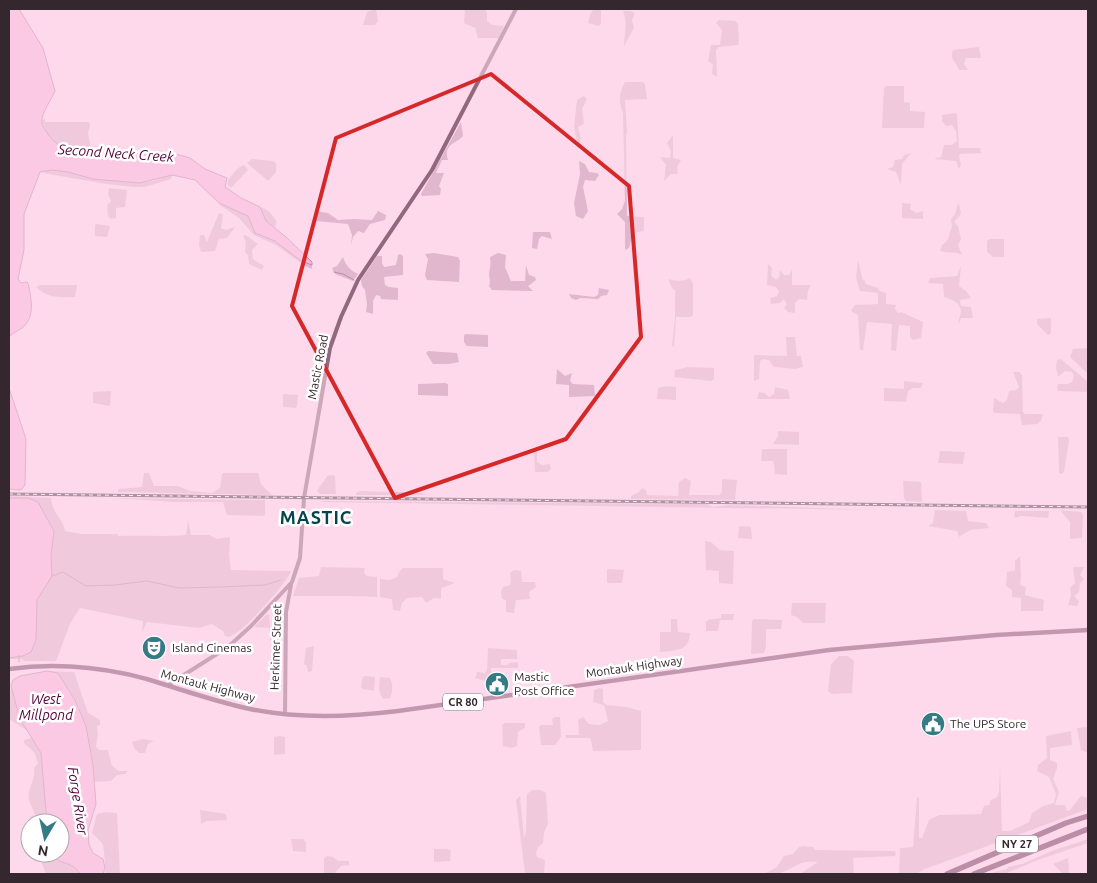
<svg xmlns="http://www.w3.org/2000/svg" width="1097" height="883" font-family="Ubuntu,sans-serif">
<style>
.green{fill:#e1b7cd}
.water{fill:#fab5db;stroke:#bf8aa7}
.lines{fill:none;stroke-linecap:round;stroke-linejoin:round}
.stream{stroke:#bf8aa7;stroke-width:1}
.secondary{stroke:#92687f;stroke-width:4}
.primary{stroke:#7d4b67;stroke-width:4.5}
.motorway{stroke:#6a3153;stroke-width:5.5}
.rail-casing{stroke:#4e3e46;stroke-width:3}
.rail{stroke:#fff;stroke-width:1;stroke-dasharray:4;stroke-linecap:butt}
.marked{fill:none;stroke:#d62828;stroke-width:4;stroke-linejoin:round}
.labels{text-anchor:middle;stroke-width:5;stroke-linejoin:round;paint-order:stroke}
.shield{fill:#fff;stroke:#71686d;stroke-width:1}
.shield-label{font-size:11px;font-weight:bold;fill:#34272e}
.street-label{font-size:12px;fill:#34272e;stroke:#fff}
.poi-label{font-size:12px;fill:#34272e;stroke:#fff;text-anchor:start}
.water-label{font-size:14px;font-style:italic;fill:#53033a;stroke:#fff}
.district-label{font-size:18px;font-weight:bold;letter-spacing:1px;fill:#05454e;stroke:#fff}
</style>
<rect width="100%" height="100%" fill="#fdd9eb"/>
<path class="green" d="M376 9 378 21 375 25H363L367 12Z
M465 9H485L487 12V21L492 25 504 26 499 38H478L475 28 464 23Z
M594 9H601V23L599 26 588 23 590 14Z
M623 11H630L635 13 632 20 634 28 624 46C624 34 628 23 623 11Z
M719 20 735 21 738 24 739 42 738 45 719 47 716 50 717 77 712 74 713 64 708 61 711 45H720L722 30 716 23Z
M979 47 981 58H966L964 64 968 70H959C956 61 949 60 953 50Z
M625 82H643L645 84 647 99 625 100 627 132 626 136 627 216 644 217V231L633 233 629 248 625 250V222L617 214 622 209 625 201 623 113C618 101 619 93 625 82Z
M886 86H904V102L910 103V111L925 112 924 128H882L884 88Z
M584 96 587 99 582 109 584 124 578 127 581 139 578 146 574 126 577 100Z
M955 113 957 114 959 148H980L981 153 960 154 959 156 961 165 959 169 956 161 934 159 941 157 944 145H952L957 141 956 131 952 125 946 126 942 121V115Z
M45 119V122H89L90 125 88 133 91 147 87 151C80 150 74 149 67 149 55 148 44 131 42 120Z
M461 122 463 136C456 144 443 144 448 160H442L436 173H444L439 186 441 189 440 195 422 196 421 194Z
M673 135V158L681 160 677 167 678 174H671L664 181 666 165 660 157 670 158 671 151 667 143Z
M911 153 902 164 901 185 896 172 887 169 893 167 895 160 902 159 904 155Z
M252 159 273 161 276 164V172L268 181 247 163Z
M579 161 585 164 589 172 597 173 599 175 595 181 585 180 583 187 588 211 583 219 576 216 574 203 580 174Z
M244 165 248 170 231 188 227 184C230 176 236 168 244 165Z
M48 170C75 168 109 183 138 183 149 183 162 178 172 175L171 179 145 187H134L106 184 43 173Z
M109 188 127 190 125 207 116 208V218L111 219 108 216 107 205 111 201 108 194Z
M219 203 248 216C255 237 267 242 288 239L312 262V269L305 266 276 245 254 235 239 218 220 205Z
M902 203 911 204 910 209 916 213 923 211V219L902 218Z
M959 203 961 214 954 222 958 226 960 235 961 239 958 245 962 255C955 251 948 254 940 251L942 245C951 240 948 233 952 227L951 219C958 212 955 209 959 203Z
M260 207C268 209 273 215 277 222L275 227 266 221Z
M316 211 328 213 338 220 354 219 372 220 378 211 386 215 385 220 370 224 364 233 358 231 353 237 351 245 352 235 348 224 316 221Z
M219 213 223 214 221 228 226 230 235 227 227 238 219 239 215 251 201 252 199 245 200 235H204L207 242Z
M97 224 110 226 107 237 95 236V225Z
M533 232H550L552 239 542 236 539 239 537 249 532 248Z
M243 235C248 235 253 241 258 244L252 250 253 259 264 266 262 270 249 264 248 255 245 252 246 242Z
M990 239H1004V257H993L987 252V241Z
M434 253 458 257 460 261 459 282 427 280 425 275 428 259 425 254Z
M498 253 506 255 505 267 511 281H525L526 265 529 275 535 277 536 280 528 286 533 291 492 290 489 286C491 281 489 278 489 274 490 267 491 264 490 257Z
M400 254 403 256V275L384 277 385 285 389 287 398 288V300L381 299 380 296 376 295 373 301V314L366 312 367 304 365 290 362 286 361 280 377 256H382V263L384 267 396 265 398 255Z
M343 257C346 266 350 270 358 274L353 281 335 274 332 268 337 266Z
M858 260 863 281 864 279 866 284 878 288 879 291 886 293V304L896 305 895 309 898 313 901 312 923 322 921 338 913 340 910 337V326L899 325 896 351 891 350 892 324 867 322 863 350H860L858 315 851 311 855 305 878 304V293L860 291 856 278Z
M768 264 772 268 771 275 776 280 779 277 780 270 784 275H789L792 270V285H811L808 290 807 300 799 299 795 303V313L788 312 784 308 787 304 784 299 780 303 771 304 770 298 777 296 779 291 776 287 767 285Z
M961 266 959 286 966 291 971 298 960 300 961 306 971 307 973 318H961L959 324C958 318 961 316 961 311 960 301 951 300 944 297L943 284 928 283 930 278 957 276Z
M690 278 693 283V315L690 317H676L674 347 672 346 675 317V290L672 288 668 279C675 281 683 282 690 278Z
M40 285H77L75 297C57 297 50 299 36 287Z
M599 288 609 290 607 295 601 296 598 299 580 298 576 300 571 298 569 294 594 297 598 295Z
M1051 318V333L1048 335 1037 324V319Z
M466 334 488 335V347L467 346 464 342V335Z
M786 337H795L797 356H801L803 367 795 369 774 367 769 360 763 359 760 361 759 379 754 381V355L787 356Z
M1088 348V374L1070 357 1073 349Z
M428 351 457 353 459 362 449 364H433L426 353Z
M1061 359 1088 382V392L1058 391 1057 387 1058 384H1068L1072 382 1074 376 1072 372 1065 371 1058 377 1056 367 1057 360Z
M688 367 714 368V379L711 381 674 377 675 370Z
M557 369 565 376 572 373 570 381 573 384 594 385 595 396 569 397V385L556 384Z
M1013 372H1019L1022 375 1023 412 1025 414H1043L1041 421 1037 424 1022 425 1020 414 995 413 993 412 994 398 1003 403 1007 400 1009 391 1016 390 1019 387Z
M904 381 923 383 921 388H913L908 391 906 402 884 401V388L904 389Z
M445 383 448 384V396L418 395V384Z
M666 386 676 387V400L657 399 658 388Z
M775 387 788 390 790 399H757L759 392 765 393 769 397 774 394Z
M111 391 110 406 93 403V392Z
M283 394 298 395 297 406 296 408 283 407Z
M778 431 799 432V445L773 444 778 436Z
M1058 437H1068L1069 440 1064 472 1061 474 1059 473Z
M537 447V462L542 465 550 464 551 469 548 472H535L534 453Z
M762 449H787V475L775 474 774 464 773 461H761Z
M940 451 965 452 963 464 938 463Z
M144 473H149L154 486H178L190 491 212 493 220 488 222 474 223 473H258L261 484 272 495 118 492V489L142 487Z
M332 475 335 476 336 494H320L317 491C320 485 324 482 327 476Z
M685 478 691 481 689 495H719L722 492V479L737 480 735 500 631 499V496L639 492 642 488 646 490 647 495 678 496 679 482Z
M903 481 921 482 922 502 906 501 904 498Z
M360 491 421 493 427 495H356V493Z
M9 496 51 498C52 513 63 518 65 531L81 534H117L119 536C141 535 164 537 186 535L188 520 191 535H209L217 539 230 537 229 555 231 570 291 571C288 582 249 624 239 631 236 633 233 635 229 637L225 636 223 631 212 624 199 628 147 622 142 633 143 621 80 608 70 624 56 661H24L22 659H9L37 600 52 576 51 555 54 531 41 507 28 498H9Z
M114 498 265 500V515L263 516 227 515 223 502H174Z
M324 501 707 504 713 507 729 505 877 510 320 502Z
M935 510 966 511 968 521 986 523 989 528 970 530 959 537 957 531 928 526 933 523Z
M1060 510 1081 512 1083 515 1082 538 1070 539V522Z
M1015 511H1049L1048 518 1021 516 1014 518Z
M742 526 751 527 752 539 738 538 739 527Z
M705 541 711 542 720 550 734 551 733 584 719 583V571L706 570Z
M1020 556 1021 576 1020 585 1026 587 1025 595 1044 600 1043 611H1021V598L1012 597V590L1006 586 1007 572 1015 570V561Z
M321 567 365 568 364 573 367 576 377 577V597L350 596H293L299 578 319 576Z
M1073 567H1084L1080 575 1084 579 1080 583 1079 592 1074 596 1079 601 1077 606 1068 605 1071 595 1070 588 1075 583Z
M403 568H443V579L455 583 441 588V599L434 598 426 603 422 597 407 598 402 603 400 611 393 610 392 599 380 597V579L390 580 397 577 399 572Z
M607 569 624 570 622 583H607Z
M514 570 521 571 522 582H535L536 587 529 592 530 599 516 600 514 613 506 612V600L502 599 501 591 503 587 510 585 511 582 510 573Z
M792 603H826L825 623H803L797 617 791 615Z
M267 614 269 615 270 627 282 629V638L279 640H270L269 628 254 627Z
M721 614H734L733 620H720L718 631H706V622L708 620 721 618Z
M671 619H677L678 632 690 633C689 652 676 650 660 652V632H671Z
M754 619 782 620 781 629H766V646L764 653 751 654 752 621Z
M314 646 312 671 308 672 307 666 304 664 306 648Z
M488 648 517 650V659H501V665H507L509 663 518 662V668H491V680L488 689 485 681 475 678 477 672 485 673 487 670Z
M839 656H848L854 661 852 693 832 694 828 691 831 664Z
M47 671 74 672 88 713 100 720V725L97 726 98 734 96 747 99 750H108L112 766 119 771H128L125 774 117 775 111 781 94 782C92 754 88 724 75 699 70 690 63 681 58 673Z
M364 676 375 677 374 691 363 689 361 687 362 679Z
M380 677 390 678C393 684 393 691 390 698L383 699C378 692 379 686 380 677Z
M11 686 20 719 28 731 9 719Z
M600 688 603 689V702L606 705 626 707 641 711V750L593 751 591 740 589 738H566L565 735H579L578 720 583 717 589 724 599 725 608 721 604 705 593 702 594 690Z
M555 717H560L561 737 555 745H541L539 727 541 725H553L552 719Z
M505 723H525V728L518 732 517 746 512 748 503 746 502 725Z
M1088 727V753L1081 750 1077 728Z
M1071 731 1072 745 1050 748V760L1057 763V768L1053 779 1059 792 1055 805H1065L1067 811 1070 810 1081 796 1088 798V809L925 869 916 874H899L900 848 913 847 917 797 919 798V838H922L929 820 939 815 981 814 984 806 989 805 991 800 997 797 999 792 1000 767 1002 831H1010L1029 822 1032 813 1043 806 1054 803 1056 794 1049 777 1037 771 1038 765 1047 758 1046 736Z
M279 736 285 737V754L274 755V737Z
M32 738 41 753 47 823H38L29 817 35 815C34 810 30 805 29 800 26 790 36 781 34 768L38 763 34 752 24 743V740Z
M143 739 154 741 148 744 145 753H139L134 748 132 742Z
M532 790H541L546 793 548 824 544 832 543 843 538 847 536 853 537 857 545 860 544 874H525L516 800 520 796 524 838 526 832 527 794Z
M200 810 226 814 227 820 207 821 201 824Z
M106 812 117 813 120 874H105C106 870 104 851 103 845 101 841 95 836 92 833L97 814Z
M291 839H303L306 842V852L293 851Z
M1088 839V843L1035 861 1005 874H987L1007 869 1008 867 1022 864 1054 850Z
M804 846 813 847 815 850 895 851 896 854 895 856 853 858 854 874H800L818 862C797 860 798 867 780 873 776 875 769 874 764 874L777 867 784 856 793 854 799 847Z
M434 849H447L451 851 450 861 434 862Z
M49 853H54L59 861C68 864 76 866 80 874H49L45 872 42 863 46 860Z
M327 856 333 857 338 861H349V865L341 866 335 873H324V858Z
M1068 858 1069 874H1063L1053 864Z"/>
<path class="water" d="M9 9H19L43 48 55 91C52 98 42 113 42 120 41 124 44 128 46 131 57 150 69 148 87 151L89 153 176 154 190 158 205 169 227 178 225 187 241 198 260 207 266 221 286 237 312 262V265L301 261 275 241 255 233 248 216 219 203 195 180 186 178 172 175 140 183 93 179 68 172 52 170 40 172 24 214V250L18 279 21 283 27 282 28 283C31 298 36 317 22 328 17 331 13 333 9 337Z
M9 388 26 439 25 485 21 490 9 489Z
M9 498H28L38 502 54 531 51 555 52 576 37 600 36 640 31 652 23 656 9 658Z
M47 671 58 673 75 700 86 726 93 765 96 804 88 830 89 845 93 853 103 859 105 868 103 874H80C76 866 68 864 59 861L54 853H60V823H47L41 753 20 719 11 686 13 680 20 676Z"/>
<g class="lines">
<path class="stream" d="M334 272 343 274 354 280
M52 576 63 572 86 586 114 585 147 581 179 588 220 587 265 585 281 580
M19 655V662"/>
<path class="secondary" d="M168 685 228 647 251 626 292 582 300 558 304 498 330 348 341 317 358 280 432 170 516 9
M285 714 286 612 291 585"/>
<path class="primary" d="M9 669C61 662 117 668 166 685 194 694 222 703 250 709 300 719 348 717 398 711L829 650 996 635 1088 630"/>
<path class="motorway" d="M947 874 1066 823 1088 816
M974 874 1088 829"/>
<g class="rail-casing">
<path id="rail" d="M9 494 1088 507"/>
</g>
<use href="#rail" class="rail"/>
</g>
<path d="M0 0H1097V883H0ZM491 74 629 186 641 337 566 439 395 498 292 306 336 138Z" fill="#fdd9eb" fill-opacity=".55" fill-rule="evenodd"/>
<path class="marked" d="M491 74 629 186 641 337 566 439 395 498 292 306 336 138Z"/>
<defs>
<g id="theatre-disc" transform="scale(1.25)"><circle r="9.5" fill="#347b86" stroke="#fff"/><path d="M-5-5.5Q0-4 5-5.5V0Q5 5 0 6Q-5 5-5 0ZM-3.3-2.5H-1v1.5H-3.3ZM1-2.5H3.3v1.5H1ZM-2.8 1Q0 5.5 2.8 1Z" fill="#fff"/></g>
<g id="civic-disc" transform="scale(1.25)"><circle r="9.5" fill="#347b86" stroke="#fff"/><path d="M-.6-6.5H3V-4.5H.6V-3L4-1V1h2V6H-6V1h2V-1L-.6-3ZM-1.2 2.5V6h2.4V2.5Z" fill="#fff"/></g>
</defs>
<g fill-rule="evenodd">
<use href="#theatre-disc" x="154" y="648"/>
<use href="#civic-disc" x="497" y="684"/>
<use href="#civic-disc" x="933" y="724"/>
</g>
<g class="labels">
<g class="shield">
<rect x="443" y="693.5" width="40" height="17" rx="4"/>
<rect x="996" y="835.5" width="42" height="17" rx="4"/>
</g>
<g class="shield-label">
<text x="463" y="706">CR 80</text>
<text x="1017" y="848">NY 27</text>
</g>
<g class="street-label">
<text transform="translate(318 367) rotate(-79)" y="4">Mastic Road</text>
<text transform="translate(276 647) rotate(-88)" y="4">Herkimer Street</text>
<text transform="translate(634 667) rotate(-8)" y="4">Montauk Highway</text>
<text transform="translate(208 686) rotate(15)" y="4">Montauk Highway</text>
</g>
<g class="poi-label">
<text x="172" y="652">Island Cinemas</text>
<text x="514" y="681">Mastic<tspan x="514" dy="14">Post Office</tspan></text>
<text x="950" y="728">The UPS Store</text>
</g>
<g class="water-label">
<text transform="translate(116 153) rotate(4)" y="5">Second Neck Creek</text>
<text x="46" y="704">West<tspan x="46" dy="16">Millpond</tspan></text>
<text transform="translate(78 801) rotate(81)" y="5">Forge River</text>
</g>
<g class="district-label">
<text x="316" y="524">MASTIC</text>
</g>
</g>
<rect width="1097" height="883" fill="none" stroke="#34272e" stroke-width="20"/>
<g transform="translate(45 838) rotate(189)"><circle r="24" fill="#ffffff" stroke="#aea9ab"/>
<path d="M0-4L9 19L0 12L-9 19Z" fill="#347b86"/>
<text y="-8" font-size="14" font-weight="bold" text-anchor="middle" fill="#34272e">N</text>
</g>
</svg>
